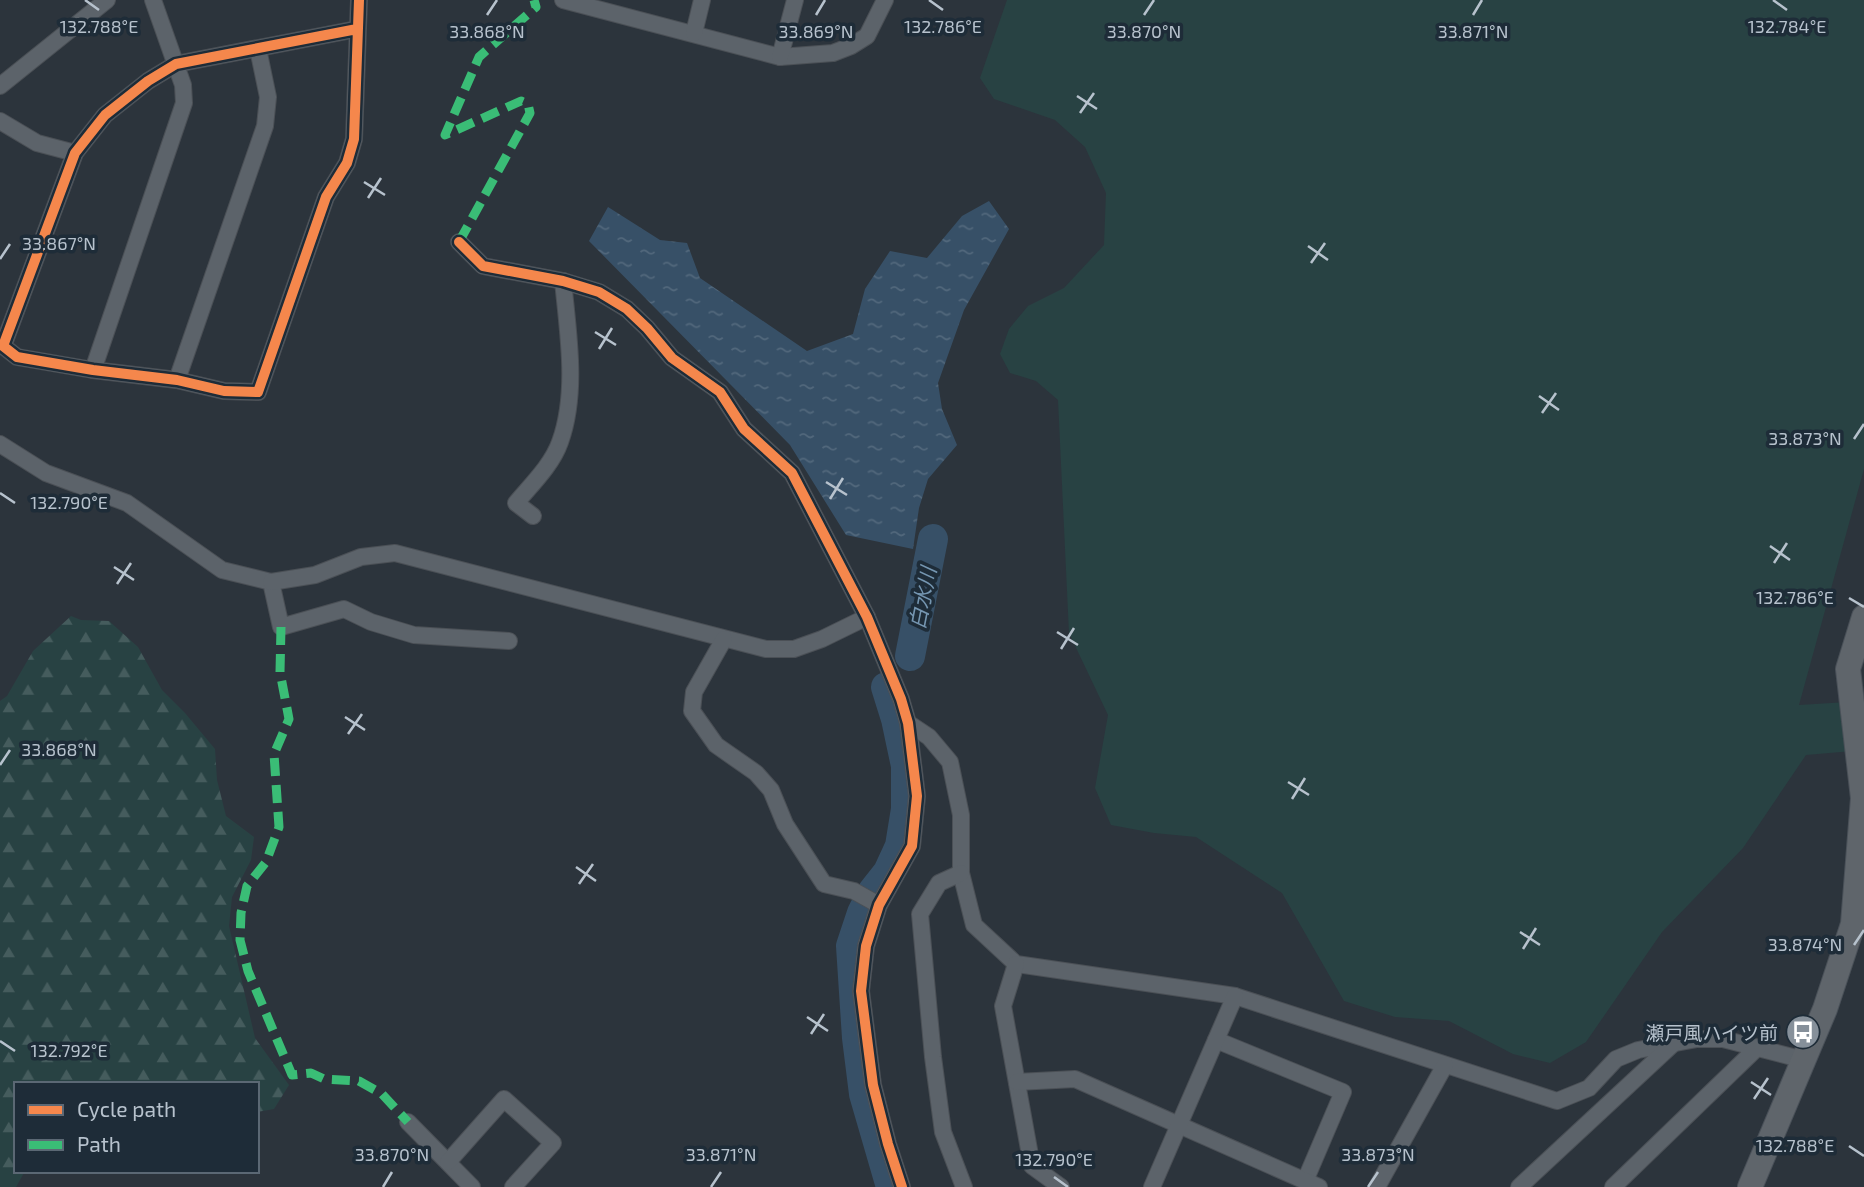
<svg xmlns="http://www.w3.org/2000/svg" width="1864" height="1187" viewBox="0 0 1864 1187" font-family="'Exo 2','Noto Sans JP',sans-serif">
  <defs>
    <pattern id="forest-firs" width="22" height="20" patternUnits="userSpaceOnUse" patternTransform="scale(1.75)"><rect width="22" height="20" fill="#284243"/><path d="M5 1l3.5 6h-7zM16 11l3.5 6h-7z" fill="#455c5d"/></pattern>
    <pattern id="water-ripples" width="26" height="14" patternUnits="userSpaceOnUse" patternTransform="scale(1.75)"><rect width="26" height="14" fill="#375067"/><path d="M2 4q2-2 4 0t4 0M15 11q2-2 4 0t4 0" fill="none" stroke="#52687c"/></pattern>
  </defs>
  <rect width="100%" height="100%" fill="#2c343c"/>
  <path fill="#284243" d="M 1007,0 L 1864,0 L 1864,469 L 1799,705 L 1864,701 L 1864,750 L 1806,755 L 1743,848 L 1662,932 L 1586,1042 L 1550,1063 L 1513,1054 L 1449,1021 L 1395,1017 L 1344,1001 L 1282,893 L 1196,837 L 1154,833 L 1111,825 L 1095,788 L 1108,715 L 1069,633 L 1058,400 L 1036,381 L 1010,373 L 1000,354 L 1009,329 L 1028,306 L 1064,288 L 1104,245 L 1106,193 L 1085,147 L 1055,120 L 994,99 L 980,78 Z"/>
  <path fill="url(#forest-firs)" d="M 71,616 L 81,620 L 109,621 L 138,647 L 162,690 L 185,713 L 215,749 L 217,780 L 226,816 L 254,837 L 251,860 L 232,897 L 229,926 L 255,1038 L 289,1085 L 274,1109 L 257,1112 L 257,1084 L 16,1084 L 16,1171 L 25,1171 L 16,1187 L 0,1187 L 0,701 L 7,696 L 33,651 Z"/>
  <path fill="url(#water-ripples)" d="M 989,201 L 1009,229 L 964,310 L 938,383 L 942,409 L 957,445 L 928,479 L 919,508 L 913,549 L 846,535 L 790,445 L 589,241 L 608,207 L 660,240 L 687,243 L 700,278 L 807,351 L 853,334 L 865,289 L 890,251 L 927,258 L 962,216 Z"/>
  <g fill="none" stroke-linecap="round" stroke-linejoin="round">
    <g stroke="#375067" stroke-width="30">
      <path d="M 910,656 L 933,539"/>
      <path d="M 886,687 L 896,719 L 906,766 L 906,809 L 900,846 L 888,872 L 873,891 L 862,913 L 851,946 L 857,1038 L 864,1094 L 891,1187"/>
    </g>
    <g stroke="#4b5056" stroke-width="18">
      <g id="minor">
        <path d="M 563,0 L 780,57 L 833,53 L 851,46 L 867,36 L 885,0"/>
        <path d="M 357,29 L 176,64 L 148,81 L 105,115 L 75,153 L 3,346 L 17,357 L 93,370 L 177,380 L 224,391 L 258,392 L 326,197 L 347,163 L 354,139 L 359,0"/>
        <path d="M 694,33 L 702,0"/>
        <path d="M 780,57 L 795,0"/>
        <path d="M 0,86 L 107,0"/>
        <path d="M 0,121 L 37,143 L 75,153"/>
        <path d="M 459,242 L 483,266 L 563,281 L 599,292 L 627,309 L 647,328 L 672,358 L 720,392 L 744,429 L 792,473 L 867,617 L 901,699 L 908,723 L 917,796 L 912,846 L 879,905 L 866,946 L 861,991 L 873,1085 L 888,1144 L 902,1187"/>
        <path d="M 93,370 L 184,103 L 183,85 L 153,0"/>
        <path d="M 177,380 L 265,126 L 268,97 L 258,49"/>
        <path d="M 0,444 L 46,473 L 127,503 L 222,570 L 271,582 L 281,627 L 344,609 L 371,622 L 414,635 L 509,641"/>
        <path d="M 533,516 L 516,503 C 531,485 552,465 560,442 C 578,392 568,333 563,281"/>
        <path d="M 271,582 L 315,575 L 361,557 L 395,553 L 766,649 L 794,649 L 822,639 L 867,617"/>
        <path d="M 724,639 L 694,692 L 692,711 L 716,745 L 756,773 L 771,790 L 785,824 L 824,884 L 854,891 L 879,905"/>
        <path d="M 908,723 L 929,737 L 950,762 L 961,815 L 961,873 L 974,925 L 1016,964 L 1235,996 L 1557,1101 L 1589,1088 L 1616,1059 L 1638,1050 L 1697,1039 L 1723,1039 L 1804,1060"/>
        <path d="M 961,873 L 939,883 L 920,914 L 933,1057 L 943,1132 L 964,1187"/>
        <path d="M 1016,964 L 1003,1006 L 1032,1166 L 1061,1187"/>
        <path d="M 1216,1040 L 1343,1092 L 1305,1181"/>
        <path d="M 1017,1082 L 1075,1079 L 1319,1187"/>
        <path d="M 408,1122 L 472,1187"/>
        <path d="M 448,1162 L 504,1099 L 553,1143 L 513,1187"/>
        <path d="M 1152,1187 L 1235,996"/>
        <path d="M 1377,1187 L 1445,1065"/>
        <path d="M 1519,1187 L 1673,1044"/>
        <path d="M 1613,1187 L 1758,1047"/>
      </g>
    </g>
    <g stroke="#4a5159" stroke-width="26">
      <path id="primary" d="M 1750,1187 L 1825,1009 L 1853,924 L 1863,798 L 1848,669 L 1864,617"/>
    </g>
    <use href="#minor" stroke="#5c636a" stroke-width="16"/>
    <use href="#primary" stroke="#5f656b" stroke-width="24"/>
    <g stroke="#3abd76" stroke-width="9" stroke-dasharray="18 9" stroke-linecap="butt">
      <path d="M 459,242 L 530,113 L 528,104 L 521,101 L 445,135 L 479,57 L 536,7 L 534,0"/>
      <path d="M 281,627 L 280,672 L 289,719 L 274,754 L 279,827 L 266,862 L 247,886 L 241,913 L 240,940 L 248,971 L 292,1075 L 311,1073 L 324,1079 L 359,1081 L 382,1094 L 408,1122"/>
    </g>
    <g stroke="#1e2c38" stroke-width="15">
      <g id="cycleway">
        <path d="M 357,29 L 176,64 L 148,81 L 105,115 L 75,153 L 3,346 L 17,357 L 93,370 L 177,380 L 224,391 L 258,392 L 326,197 L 347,163 L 354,139 L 359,0"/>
        <path d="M 459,242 L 483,266 L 563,281 L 599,292 L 627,309 L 647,328 L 672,358 L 720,392 L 744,429 L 792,473 L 867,617 L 901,699 L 908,723 L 917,796 L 912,846 L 879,905 L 866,946 L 861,991 L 873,1085 L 888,1144 L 902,1187"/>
      </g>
    </g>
    <use href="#cycleway" stroke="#f5874c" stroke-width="10"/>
  </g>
  <path fill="none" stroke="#b7c2cd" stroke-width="2.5" d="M 85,0 L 99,10M 929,0 L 943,10M 1773,0 L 1787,10M 487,15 L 497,0M 816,15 L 825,0M 1144,15 L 1154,0M 1473,15 L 1482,0M 1077,96 L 1097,109M 1080,113 L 1094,93M 364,182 L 385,195M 368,198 L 381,178M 1308,246 L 1328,260M 0,259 L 10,244M 1311,263 L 1325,243M 595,332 L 616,345M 599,349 L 612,328M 1539,396 L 1559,410M 1542,413 L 1556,393M 1854,439 L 1864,424M 826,482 L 847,495M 0,493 L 15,503M 830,499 L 843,478M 1770,546 L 1790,560M 1774,563 L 1787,543M 114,567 L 134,580M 117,584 L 131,563M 1849,598 L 1864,607M 1057,632 L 1078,645M 1061,649 L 1074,628M 345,717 L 365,730M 348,734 L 362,714M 0,765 L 10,750M 1288,782 L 1309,795M 1292,799 L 1305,778M 576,867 L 596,881M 579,884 L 593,864M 1520,932 L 1540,945M 1854,945 L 1864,930M 1523,949 L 1536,928M 807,1017 L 828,1031M 811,1034 L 824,1014M 0,1041 L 15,1051M 1751,1082 L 1771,1095M 1754,1099 L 1768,1078M 1849,1146 L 1864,1156M 1054,1177 L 1068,1187M 383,1187 L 392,1172M 711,1187 L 721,1172M 1368,1187 L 1378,1172"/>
  <defs>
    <g id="bus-disc" transform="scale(1.75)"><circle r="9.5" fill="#86909a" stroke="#1e2c38"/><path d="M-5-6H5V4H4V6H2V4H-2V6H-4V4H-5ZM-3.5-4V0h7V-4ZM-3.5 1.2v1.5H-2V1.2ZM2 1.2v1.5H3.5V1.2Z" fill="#fff"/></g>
  </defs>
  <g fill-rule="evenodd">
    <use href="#bus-disc" x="1803" y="1032"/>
  </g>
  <g text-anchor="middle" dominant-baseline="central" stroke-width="7" stroke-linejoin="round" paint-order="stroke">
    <g font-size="19" fill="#b7c2cd" stroke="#1e2c38" text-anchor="end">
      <text x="1778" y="1032">瀬戸風ハイツ前</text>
    </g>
    <g font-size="21" font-style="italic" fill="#7596b1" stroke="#1e2c38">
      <text transform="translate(922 598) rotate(-79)">白水川</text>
    </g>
  </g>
  <g font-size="18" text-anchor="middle" fill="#b7c2cd" stroke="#1e2c38" stroke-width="7" stroke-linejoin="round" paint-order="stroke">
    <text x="1787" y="33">132.784°E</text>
    <text x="99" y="33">132.788°E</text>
    <text x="943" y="33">132.786°E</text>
    <text x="487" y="38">33.868°N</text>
    <text x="816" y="38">33.869°N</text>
    <text x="1144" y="38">33.870°N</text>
    <text x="1473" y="38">33.871°N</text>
    <text x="59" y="250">33.867°N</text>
    <text x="1805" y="445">33.873°N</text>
    <text x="69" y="509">132.790°E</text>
    <text x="1795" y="604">132.786°E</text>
    <text x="59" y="756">33.868°N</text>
    <text x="1805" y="951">33.874°N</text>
    <text x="69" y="1057">132.792°E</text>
    <text x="1795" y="1152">132.788°E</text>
    <text x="392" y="1161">33.870°N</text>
    <text x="721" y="1161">33.871°N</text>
    <text x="1378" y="1161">33.873°N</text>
    <text x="1054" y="1166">132.790°E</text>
  </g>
  <rect x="14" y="1082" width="245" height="91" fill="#1e2c38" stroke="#5b6874" stroke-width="2"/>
  <rect x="28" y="1105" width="35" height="10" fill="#f5874c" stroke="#5b6874" stroke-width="2"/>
  <text x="77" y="1117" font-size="21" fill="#b7c2cd">Cycle path</text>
  <rect x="28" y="1140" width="35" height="10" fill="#3abd76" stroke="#5b6874" stroke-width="2"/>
  <text x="77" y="1152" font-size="21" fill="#b7c2cd">Path</text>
</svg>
